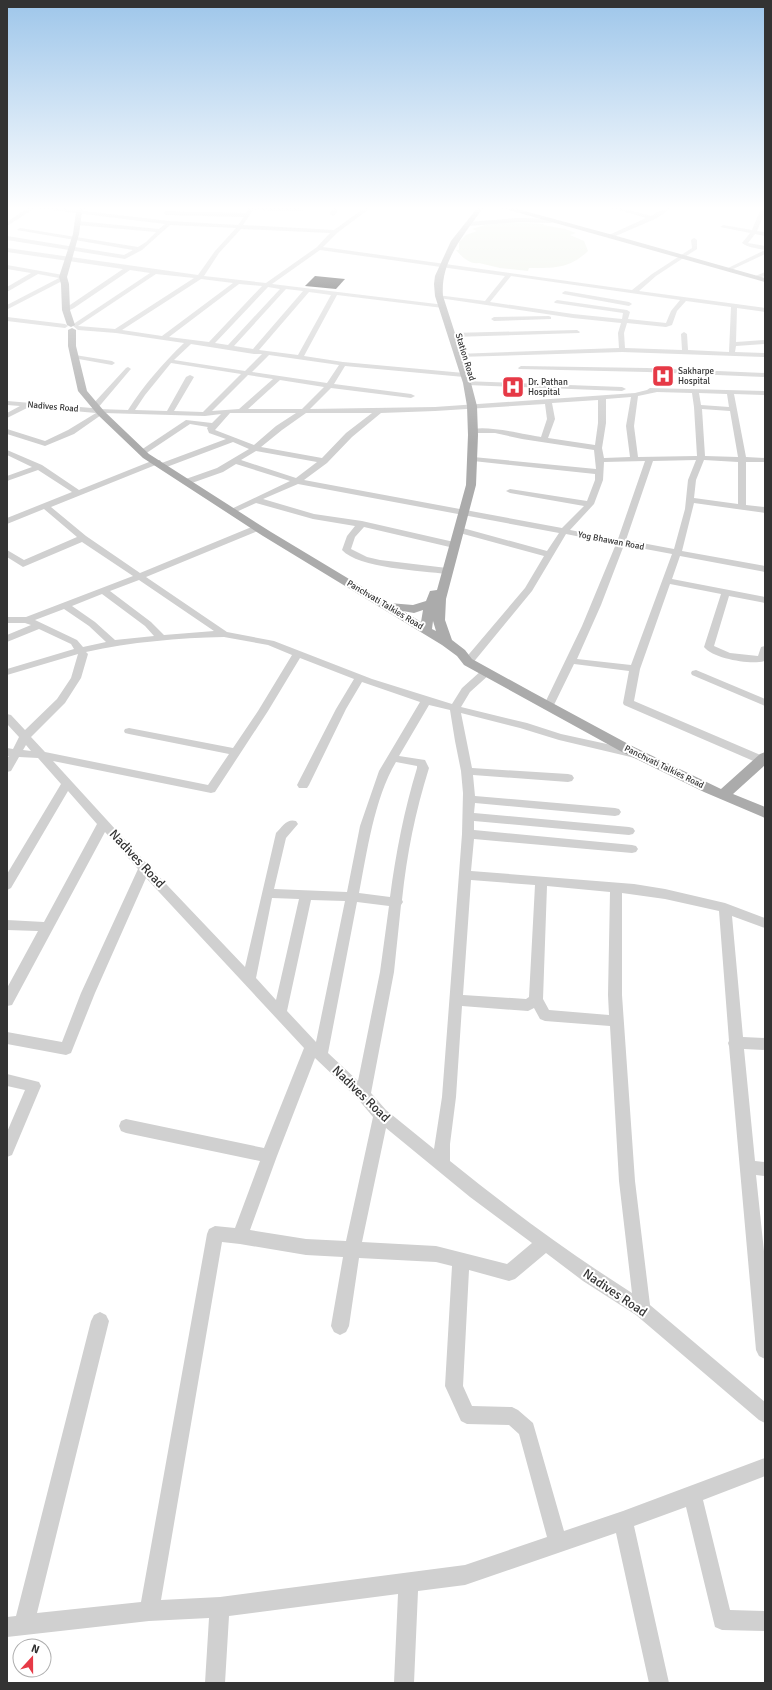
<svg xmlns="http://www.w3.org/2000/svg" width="772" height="1690" viewBox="0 0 772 1690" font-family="Signika,sans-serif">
  <rect width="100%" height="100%" fill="#fff"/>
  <path fill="#e6ecdf" d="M 510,222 L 544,224 L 543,225 L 565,229 L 576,233 L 570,235 L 584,241 L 588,251 C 569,269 554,268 529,268 L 528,271 L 500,268 L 479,263 C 470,265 461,256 456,250 L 459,250 L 459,242 L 466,235 L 477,231 L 472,229 L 485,225 Z"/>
  <path fill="#1a1a1a" d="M 315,276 L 345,279 L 336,289 L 305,286 Z"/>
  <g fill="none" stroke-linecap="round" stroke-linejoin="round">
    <g fill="#d0d0d0" fill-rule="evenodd">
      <path d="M 27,206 L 43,206 L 169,221 L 238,225 L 244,217 L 166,215 L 163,213 L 166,211 L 246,213 L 250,206 L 300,208 L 303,210 L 302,211 L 253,210 L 243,225 L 334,230 L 367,206 L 373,206 L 337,233 L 323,247 L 632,290 L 652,274 L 692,248 L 691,240 L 694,238 L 697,240 L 697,249 L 656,276 L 639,291 L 765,308 L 765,312 L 737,308 L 736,342 L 765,340 L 765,344 L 736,346 L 735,352 L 765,353 L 765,357 L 622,352 L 458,357 L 456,356 L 456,354 L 619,348 L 618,333 L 621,323 L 573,318 L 439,298 L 436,296 L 437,295 L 485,301 L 505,276 L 320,250 L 272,284 L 445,305 L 446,306 L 443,308 L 337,295 L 304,356 L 343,362 L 464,373 L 468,375 L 464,377 L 345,366 L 334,384 L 411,394 L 415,396 L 411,398 L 331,388 L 310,409 L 435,407 L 635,393 L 647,390 L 650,388 L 765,391 L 765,395 L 734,394 L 746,457 L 765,458 L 765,462 L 746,462 L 746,505 L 765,507 L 765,513 L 694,503 L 682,551 L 765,566 L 765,572 L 680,556 L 672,579 L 765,597 L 765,603 L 729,596 L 714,646 L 730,653 L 758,656 L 761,647 L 765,646 L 765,661 C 751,665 714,659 704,647 L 721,594 L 670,584 L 640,669 L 634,701 L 765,757 L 765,763 L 758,763 L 624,705 L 623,703 L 629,671 L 574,664 L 552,709 L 544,709 L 543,707 L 582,626 L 616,544 L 566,534 L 532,591 L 472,664 L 464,664 L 463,662 L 464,660 L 525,588 L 544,556 L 456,532 L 455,530 L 459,527 L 547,551 L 559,533 L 298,484 L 263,499 L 314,514 L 362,521 L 454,542 L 458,545 L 454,548 L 364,527 L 355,537 L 351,549 L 367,557 L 380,560 L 447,568 L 452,571 L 447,574 C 422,571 358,568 342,550 L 347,536 L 355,526 L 313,519 L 256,503 L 234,513 L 228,513 L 227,511 L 290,481 L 236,464 L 223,472 L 189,484 L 183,484 L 183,480 L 217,468 L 249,449 L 233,442 L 164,468 L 158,468 L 158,464 L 51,507 L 86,536 L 140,573 L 254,526 L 260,526 L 261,528 L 260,530 L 146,577 L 227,632 L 274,641 L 372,679 L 452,704 L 462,688 L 482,670 L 490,670 L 491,672 L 490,674 L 470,692 L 461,707 L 527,723 L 561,734 L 639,751 L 641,754 L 639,757 L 635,758 L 559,740 L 520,728 L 461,713 L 472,768 L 568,774 L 572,775 L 574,778 L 572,781 L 568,782 L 473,775 L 475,796 L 615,808 L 619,809 L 621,812 L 619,815 L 615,816 L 475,803 L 474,813 L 629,827 L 633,828 L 635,831 L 633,834 L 629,835 L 474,821 L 474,830 L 632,845 L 636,846 L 638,849 L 636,852 L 632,853 L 474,839 L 471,871 L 634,884 L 665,889 L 725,903 L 765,918 L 765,928 L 732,916 L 743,1037 L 765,1038 L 765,1050 L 744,1049 L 755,1161 L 765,1162 L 765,1176 L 756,1175 L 765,1261 L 765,1359 L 759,1356 L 756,1350 L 729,1046 L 728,1043 L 729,1041 L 719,911 L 665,899 L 622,893 L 622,995 L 635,1181 L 650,1305 L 765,1402 L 765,1423 L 759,1420 L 636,1315 L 583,1281 L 546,1253 L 515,1279 L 509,1281 L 469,1270 L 463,1386 L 472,1406 L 512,1407 L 518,1410 L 533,1423 L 564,1531 L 623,1511 L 765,1458 L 765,1476 L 703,1500 L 730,1610 L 765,1611 L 765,1631 L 722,1630 L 715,1627 L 686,1507 L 634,1526 L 669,1683 L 649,1683 L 616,1533 L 465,1585 L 418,1591 L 414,1683 L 394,1683 L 398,1594 L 229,1616 L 225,1683 L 205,1683 L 209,1618 L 149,1621 L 7,1637 L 7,1617 L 16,1616 L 91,1321 L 94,1315 L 100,1312 L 106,1315 L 109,1321 L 37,1613 L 141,1602 L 207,1234 L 209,1229 L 215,1226 L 235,1228 L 260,1161 L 126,1133 L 121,1131 L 119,1126 L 121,1121 L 126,1119 L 264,1148 L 304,1048 L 146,878 L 95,993 L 71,1053 L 66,1055 L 7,1044 L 7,1032 L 62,1042 L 81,993 L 138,869 L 105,832 L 12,1005 L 7,1006 L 7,988 L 38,931 L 7,930 L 7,920 L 44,922 L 97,824 L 68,791 L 11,888 L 7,890 L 7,874 L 61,784 L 38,758 L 19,757 L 11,771 L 7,772 L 7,758 L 9,756 L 7,756 L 7,748 L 13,749 L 19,737 L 7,724 L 7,714 L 11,715 L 25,730 L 57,699 L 71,678 L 78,654 L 7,675 L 7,669 L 74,649 L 71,644 L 39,629 L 7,642 L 7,635 L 31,625 L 25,623 L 7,623 L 7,617 L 26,617 L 133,576 L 82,542 L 23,567 L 7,557 L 7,550 L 24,560 L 77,537 L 44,509 L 7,524 L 7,518 L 72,492 L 38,470 L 7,481 L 7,476 L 32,467 L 7,455 L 7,450 L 42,465 L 79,490 L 154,460 L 160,460 L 161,462 L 159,464 L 226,439 L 209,433 L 207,428 L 208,427 L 190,424 L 145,454 L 139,454 L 138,452 L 186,420 L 212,423 L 221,414 L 205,416 L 104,413 L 74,434 L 45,446 L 7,434 L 7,429 L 45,441 L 68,430 L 96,413 L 29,407 L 7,418 L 7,413 L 20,406 L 7,405 L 7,401 L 92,408 L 92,405 L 126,368 L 128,367 L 131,369 L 130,370 L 97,409 L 128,410 C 144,385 163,363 184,343 L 116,333 L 78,330 L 72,325 L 150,273 L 130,270 L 74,308 L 68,311 L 64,311 L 64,309 L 123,269 L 7,252 L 7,248 L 198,275 L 215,251 L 236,228 L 170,225 L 142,250 L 125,259 L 7,240 L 7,236 L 124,255 L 133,250 L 17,230 L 20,228 L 138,247 L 146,242 L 156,232 L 77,225 L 74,223 L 77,221 L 159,229 L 165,224 L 35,208 L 7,226 L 7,222 L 29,207 ZM 241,229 L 330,233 L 317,247 L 266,283 L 204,276 L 219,253 ZM 156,274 L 194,278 L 115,329 L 78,326 ZM 511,276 L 680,300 L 671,311 L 666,323 L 628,319 L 630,312 L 627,310 L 557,300 L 554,302 L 555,303 L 623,313 L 622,319 L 573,314 L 490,302 ZM 201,279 L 233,283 L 162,336 L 122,330 ZM 239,284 L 262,286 L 209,342 L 169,337 ZM 268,287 L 280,289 L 228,345 L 215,343 ZM 286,289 L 303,291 L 253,349 L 234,346 ZM 309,292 L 331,295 L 298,355 L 259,350 ZM 686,301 L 731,307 L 729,352 L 688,350 L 687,334 L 684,332 L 681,334 L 682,350 L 625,348 L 624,333 L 627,323 L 666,327 L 672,325 L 677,311 ZM 191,344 L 254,354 L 262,354 L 245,371 L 174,360 ZM 269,355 L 339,365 L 327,383 L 252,372 ZM 171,363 L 241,374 L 203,412 L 174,411 L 194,377 L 190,375 L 186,377 L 167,411 L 135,410 L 145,395 ZM 248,375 L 273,379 L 239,409 L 212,411 ZM 280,380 L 324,387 L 302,409 L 248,409 ZM 657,392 L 692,393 L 694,407 L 697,456 L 638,457 L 634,426 L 638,396 ZM 699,393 L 727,394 L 729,407 L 701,405 ZM 631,397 L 626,426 L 630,457 L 604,458 L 602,448 L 606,423 L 606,399 ZM 598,400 L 598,423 L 595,445 L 548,438 L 555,419 L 552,403 ZM 545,404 L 547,419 L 541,437 C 527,435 479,423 469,431 L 473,433 L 495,433 L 522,439 L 594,450 L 596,469 L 473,457 L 469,459 L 473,461 L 595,474 L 595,480 L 587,501 L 510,489 L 506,491 L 510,493 L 584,506 L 562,528 L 304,480 L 327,463 L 352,437 L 381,413 L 435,411 ZM 702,409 L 730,411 L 738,457 L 705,456 ZM 230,413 L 296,413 L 276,426 L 254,445 L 215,430 ZM 306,413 L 372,413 L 346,433 L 322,458 L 261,447 L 282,430 ZM 256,451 L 317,462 L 296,478 L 241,460 ZM 696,460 L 688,480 L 685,509 L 674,549 L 626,540 L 653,461 ZM 704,460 L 738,462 L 738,504 L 694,498 L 696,480 ZM 645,461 L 618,539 L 570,530 L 594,504 L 603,480 L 604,462 ZM 624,545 L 672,554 L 631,665 L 577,659 L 601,605 ZM 139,580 L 214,631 L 164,635 L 151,622 L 110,591 ZM 102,594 L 145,626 L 154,636 L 115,640 L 95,622 L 72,606 ZM 64,609 L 89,626 L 106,642 L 83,647 L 77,640 L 35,620 ZM 224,637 L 268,645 L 292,655 L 258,711 L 233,748 L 129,728 L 125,729 L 124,731 L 125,733 L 129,734 L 229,754 L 208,785 L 45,752 L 31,737 L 65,703 L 81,678 L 88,654 L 86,652 C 131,642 178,638 224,637 ZM 300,658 L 354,679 L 336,709 L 297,785 L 299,788 L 307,788 L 309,785 L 346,709 L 362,682 L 420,702 L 379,771 L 360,826 L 347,892 L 274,889 L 286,838 L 298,824 L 296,821 C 287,818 282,827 276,833 L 245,967 L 148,865 L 53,761 L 211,793 L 215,792 L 268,711 ZM 429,705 L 450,710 L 455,741 L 461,771 L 463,793 L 462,834 L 442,1097 L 434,1149 L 386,1110 L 371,1093 L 394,972 L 401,905 L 403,902 L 402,900 C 407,853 415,813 429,768 L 425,760 L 399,756 ZM 26,745 L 31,751 L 23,750 ZM 396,762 L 417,766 L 417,768 C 404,811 396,852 390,897 L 359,893 C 367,852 374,799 396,762 ZM 471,880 L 535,885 L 529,997 L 526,999 L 463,995 ZM 547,886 L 610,892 L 608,995 L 609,1015 L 549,1010 L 543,999 ZM 272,898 L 299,899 L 276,1000 L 256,978 ZM 311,900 L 345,901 L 316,1042 L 287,1011 ZM 357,902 L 389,906 L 380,972 L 358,1081 L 328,1053 ZM 462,1006 L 528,1011 L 534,1008 L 540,1019 L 545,1021 L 610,1026 L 619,1181 L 632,1293 C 569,1253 508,1208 450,1161 L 450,1144 L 456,1097 ZM 315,1058 L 358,1099 L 373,1117 L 346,1241 L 306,1239 L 250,1230 L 277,1156 ZM 386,1128 L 470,1197 L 532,1243 L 507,1264 L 436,1246 L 362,1242 ZM 222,1242 L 240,1244 L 306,1255 L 343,1257 L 331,1326 L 334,1332 L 340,1335 L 346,1332 L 349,1326 L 359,1258 L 436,1262 L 452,1266 L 445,1386 L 461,1421 L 467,1424 L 509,1425 L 519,1434 L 547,1537 L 465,1565 L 220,1597 L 161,1600 Z"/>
      <path d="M 333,206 L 339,206 L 336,214 L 333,216 L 330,214 Z"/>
      <path d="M 605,206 L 614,206 L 651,216 L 669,206 L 675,206 L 655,219 L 611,238 L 608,236 L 609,235 L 646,218 Z"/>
      <path d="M 762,206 L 765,206 L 765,212 L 757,231 L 765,232 L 765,236 L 755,234 L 748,243 L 765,246 L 765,250 C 757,248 748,248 742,243 L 750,233 L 720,227 L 723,225 L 752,230 Z"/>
      <path d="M 518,218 L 551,219 L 554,221 L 551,223 L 518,222 L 468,226 L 465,224 L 468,222 Z"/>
      <path d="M 765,250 L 765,254 L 731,270 L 726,269 Z"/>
      <path d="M 7,265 L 63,275 L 65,276 L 66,279 L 8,309 L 7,305 L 59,278 L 38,274 L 7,292 L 7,287 L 31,273 L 7,269 Z"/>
      <path d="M 765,272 L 765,276 L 756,279 L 753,277 Z"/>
      <path d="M 565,291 L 629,302 L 632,304 L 629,306 L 563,294 L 562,293 Z"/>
      <path d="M 549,316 L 551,317 L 551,319 L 494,321 L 491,319 L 494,317 Z"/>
      <path d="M 7,317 L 65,324 L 68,326 L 65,328 L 7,321 Z"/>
      <path d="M 577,330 L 580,332 L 579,333 L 452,337 L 449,335 L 452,333 Z"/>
      <path d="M 75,355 L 112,361 L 115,363 L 112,365 L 73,358 L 73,356 Z"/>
      <path d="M 521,366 L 647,368 L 765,373 L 765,377 L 647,372 L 519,369 L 518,368 Z"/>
      <path d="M 464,381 L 622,387 L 626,389 L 622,391 L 467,385 L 464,385 Z"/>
      <path d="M 696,670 L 765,699 L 765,706 L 692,675 L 691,673 L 692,671 Z"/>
      <path d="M 7,1074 L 39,1082 L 41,1086 L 12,1155 L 7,1157 L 7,1132 L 25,1090 L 7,1086 Z"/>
    </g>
    <g fill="#ababab" fill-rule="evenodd">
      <path d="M 80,206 L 87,206 L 82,212 L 79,234 L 67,277 L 69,284 L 70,310 L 75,325 L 71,327 L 67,325 L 62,310 L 61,284 L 59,277 L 73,234 L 76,212 Z"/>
      <path d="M 481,206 L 483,208 C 464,235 440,261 443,296 L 471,383 L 477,406 L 478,435 L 476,485 L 446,599 L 445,620 L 452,640 L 465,650 L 472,659 L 532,692 L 632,746 L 721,789 L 760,754 L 765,752 L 765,765 L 733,794 L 765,807 L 765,818 L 704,792 L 622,752 L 464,665 L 457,656 L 442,645 L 263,536 L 143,458 L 98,415 L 78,391 L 68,346 L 68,330 L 72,328 L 76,330 L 76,346 L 87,391 L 104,411 L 149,454 L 271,532 L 389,603 L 413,605 L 426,601 L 430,591 L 437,590 L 466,485 L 468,435 L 467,406 L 463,383 L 435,296 L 434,284 L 435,276 L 451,241 L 478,207 ZM 423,610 L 421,622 L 403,611 L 414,613 ZM 433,621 L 436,631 L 432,629 Z"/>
      <path d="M 495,206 L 506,206 L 613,235 L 765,278 L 765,282 Z"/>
    </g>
  </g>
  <linearGradient id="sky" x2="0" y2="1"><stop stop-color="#9ec6ea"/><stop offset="0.47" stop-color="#fff"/><stop offset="1" stop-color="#fff" stop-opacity="0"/></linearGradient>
  <rect width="772" height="443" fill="url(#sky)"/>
  <defs>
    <g id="hospital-square" transform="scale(1.15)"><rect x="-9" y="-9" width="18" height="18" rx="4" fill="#e63946" stroke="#fff"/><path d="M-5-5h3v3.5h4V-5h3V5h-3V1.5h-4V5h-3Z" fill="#fff"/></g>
  </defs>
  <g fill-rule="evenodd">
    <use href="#hospital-square" x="663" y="376"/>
    <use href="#hospital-square" x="513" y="387"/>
  </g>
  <g text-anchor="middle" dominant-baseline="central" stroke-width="4" stroke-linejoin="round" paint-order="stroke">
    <g font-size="9" fill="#333" stroke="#fff">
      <text transform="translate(465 357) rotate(73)">Station Road</text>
      <text transform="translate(53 407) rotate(5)">Nadives Road</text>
      <text transform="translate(611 541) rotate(11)">Yog Bhawan Road</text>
      <text transform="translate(385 605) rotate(31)">Panchvati Talkies Road</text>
      <text transform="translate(664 767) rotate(26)">Panchvati Talkies Road</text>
    </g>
    <g font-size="9" fill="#333" stroke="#fff" text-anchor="start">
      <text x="678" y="371">Sakharpe<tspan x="678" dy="10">Hospital</tspan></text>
      <text x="528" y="382">Dr. Pathan<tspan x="528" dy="10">Hospital</tspan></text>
    </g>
    <g font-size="13" fill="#333" stroke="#fff">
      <text transform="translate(137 859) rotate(47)">Nadives Road</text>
      <text transform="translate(361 1094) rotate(44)">Nadives Road</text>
      <text transform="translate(615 1293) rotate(34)">Nadives Road</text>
    </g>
  </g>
  <rect width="772" height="1690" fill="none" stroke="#333333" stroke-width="16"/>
  <g transform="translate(32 1658) rotate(21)"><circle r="19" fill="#ffffff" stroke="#adadad"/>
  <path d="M0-3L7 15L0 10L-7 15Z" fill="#e63946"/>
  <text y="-6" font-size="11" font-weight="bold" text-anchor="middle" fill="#333333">N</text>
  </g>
</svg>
